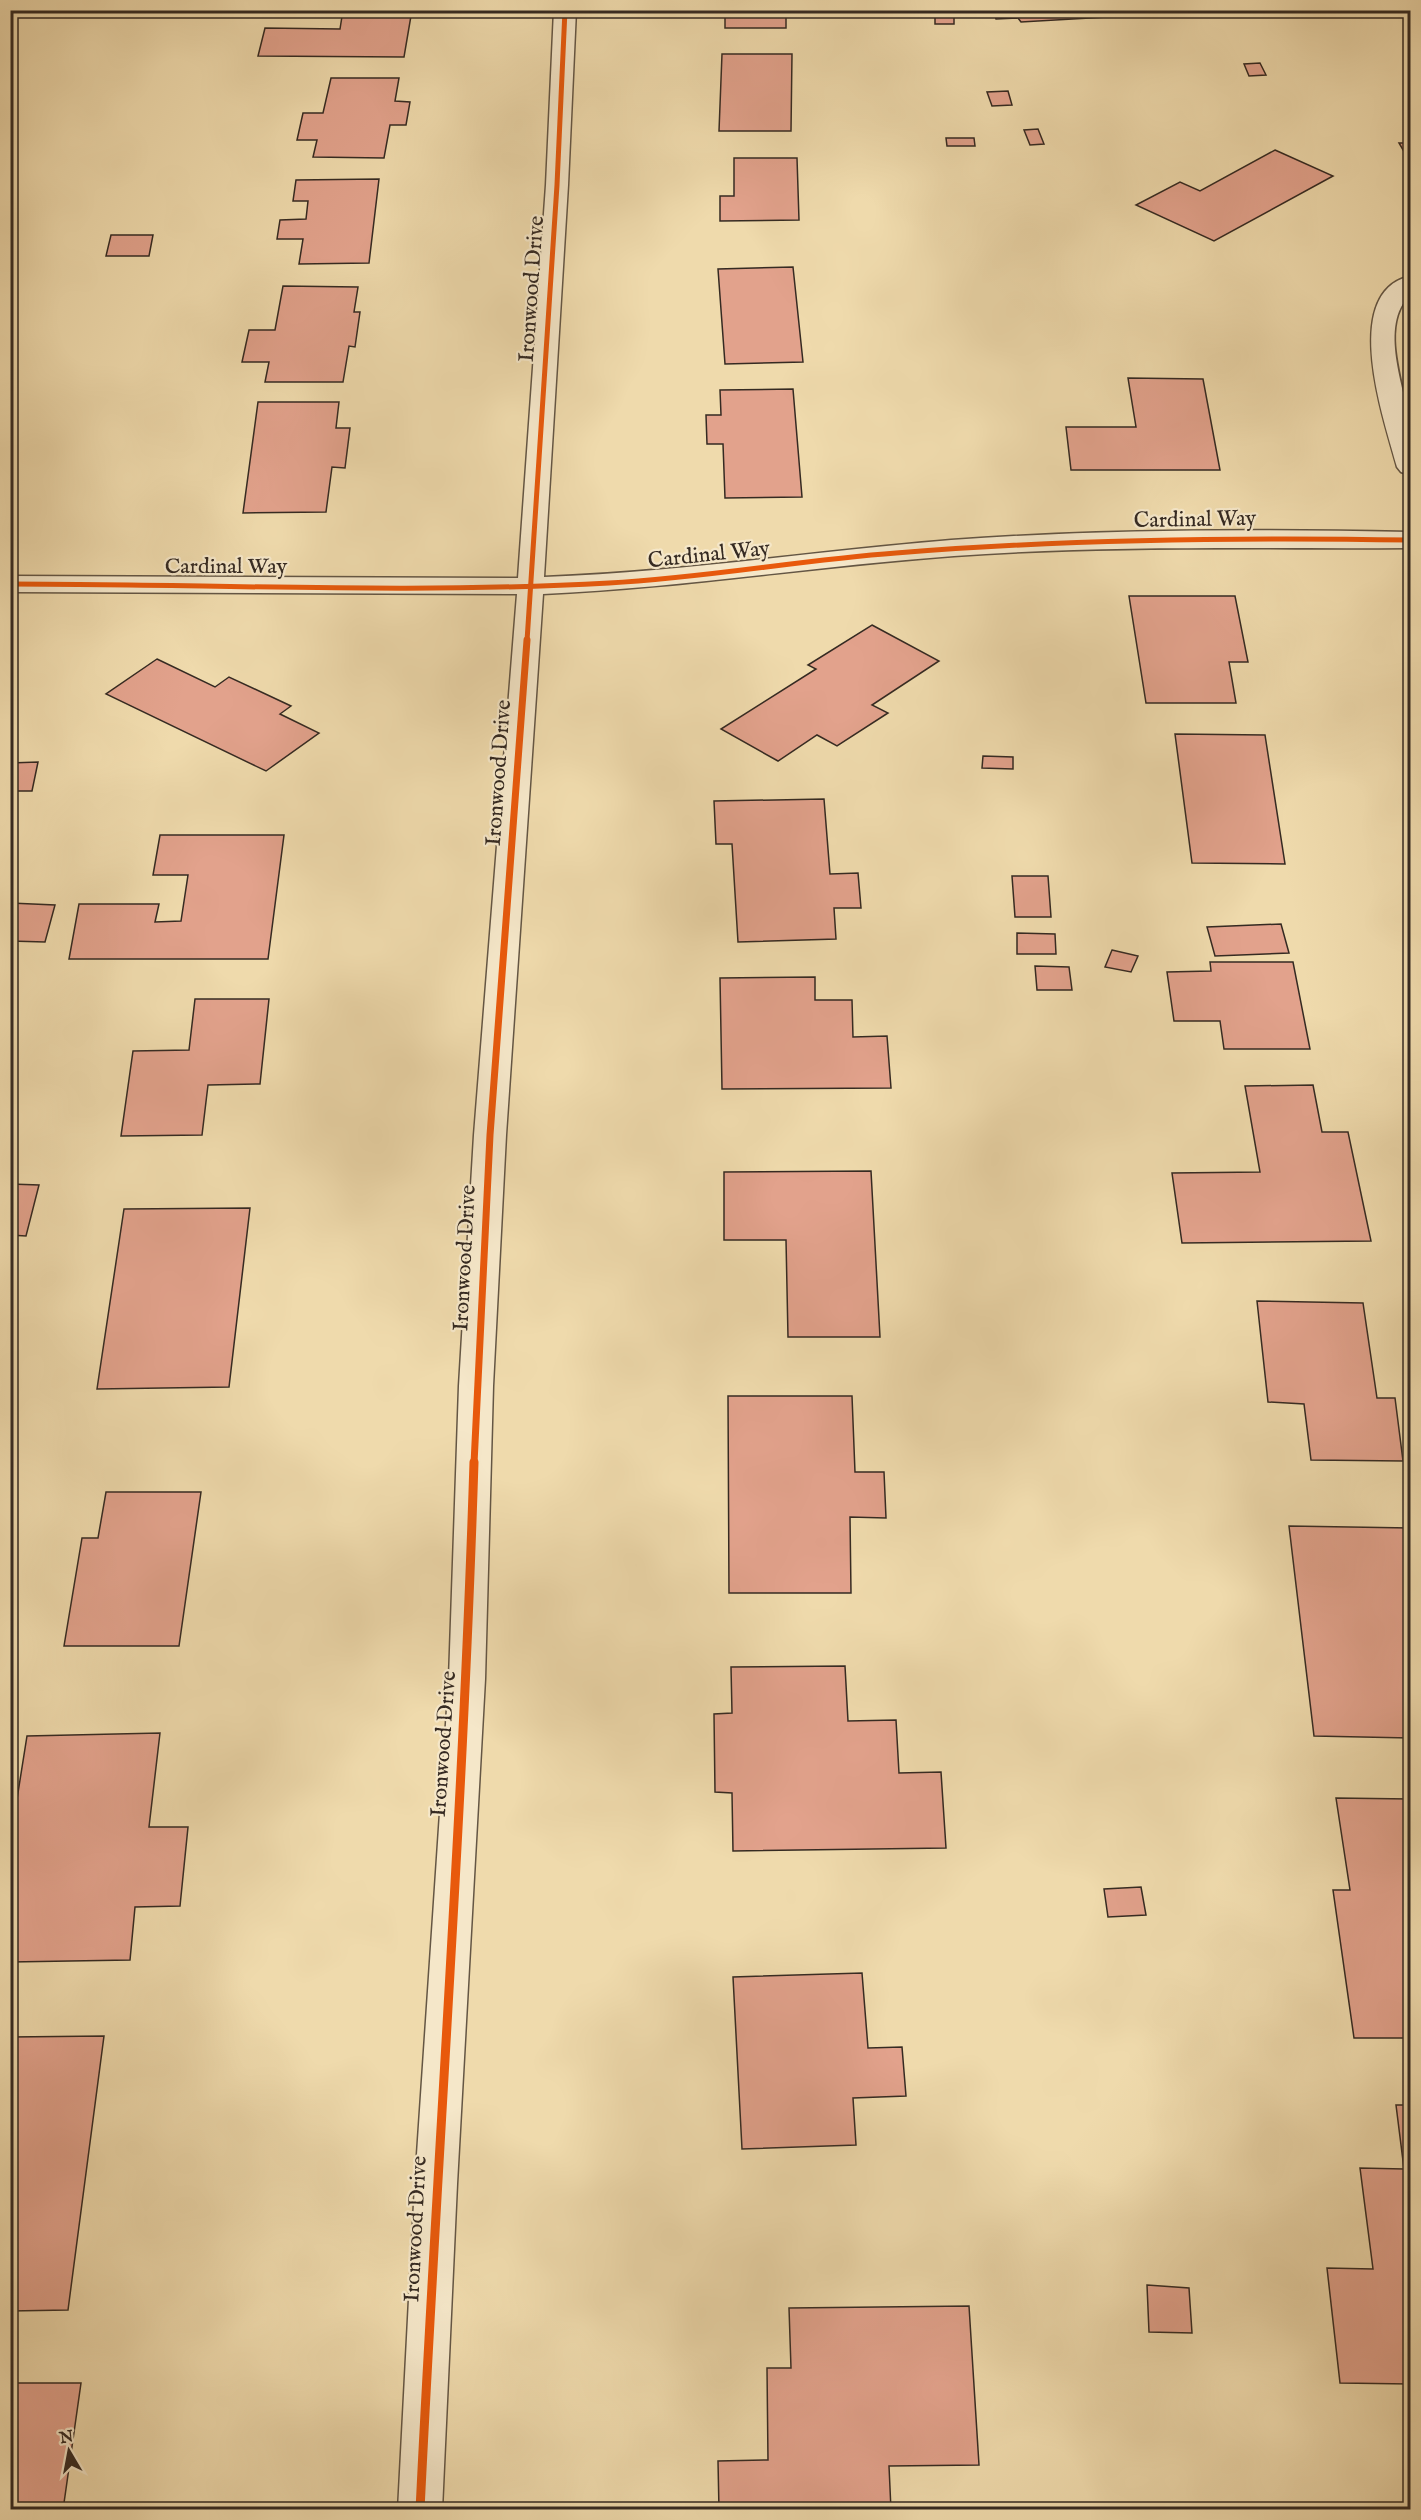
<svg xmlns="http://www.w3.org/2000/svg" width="1421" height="2520" viewBox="0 0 1421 2520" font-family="'IM FELL English',serif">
  <rect width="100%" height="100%" fill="#efdaac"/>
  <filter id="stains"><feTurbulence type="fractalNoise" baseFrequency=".00333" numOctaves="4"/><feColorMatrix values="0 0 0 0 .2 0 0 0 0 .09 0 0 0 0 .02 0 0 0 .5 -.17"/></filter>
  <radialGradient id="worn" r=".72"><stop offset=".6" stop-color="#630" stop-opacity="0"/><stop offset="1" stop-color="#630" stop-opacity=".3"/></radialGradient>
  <g fill="#e2a28c" stroke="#352a22" stroke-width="1.5">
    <path d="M 343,10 L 412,10 L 404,57 L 258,56 L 265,28 L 340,29 Z"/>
    <rect x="725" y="10" width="61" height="18"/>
    <rect x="935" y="10" width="19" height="14"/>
    <path d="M 993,10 L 1139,10 L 1141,15 L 1021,22 L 1018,18 L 996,19 Z"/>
    <path d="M 722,54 L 792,54 L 791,131 L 719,131 Z"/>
    <path d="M 1260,63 L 1266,75 L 1249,76 L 1244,64 Z"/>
    <path d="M 331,78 L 399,78 L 395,101 L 410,102 L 406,125 L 390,125 L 384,158 L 313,157 L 317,140 L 297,140 L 303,113 L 323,113 Z"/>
    <path d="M 1008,91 L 1012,105 L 992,106 L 987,92 Z"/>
    <path d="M 1038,129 L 1044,144 L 1030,145 L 1024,130 Z"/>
    <path d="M 946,138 L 974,138 L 975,146 L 947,146 Z"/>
    <path d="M 1399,143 L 1410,143 L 1410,162 Z"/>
    <path d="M 1275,150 L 1333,176 L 1214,241 L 1136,205 L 1180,182 L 1200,191 Z"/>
    <path d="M 734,158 L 797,158 L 799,220 L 720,221 L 720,196 L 734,196 Z"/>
    <path d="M 379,179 L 369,263 L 299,264 L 303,239 L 277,239 L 280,220 L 306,219 L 308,201 L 293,201 L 296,180 Z"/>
    <path d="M 111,235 L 153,235 L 149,256 L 106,256 Z"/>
    <path d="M 793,267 L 803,362 L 725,364 L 718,269 Z"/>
    <path d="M 283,286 L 358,287 L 354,312 L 360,312 L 355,347 L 349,346 L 343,382 L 265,382 L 269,362 L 242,362 L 249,330 L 275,330 Z"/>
    <path d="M 1128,378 L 1203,379 L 1220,470 L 1071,470 L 1066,427 L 1136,427 Z"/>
    <path d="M 793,389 L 802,497 L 725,498 L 723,444 L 707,444 L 706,415 L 721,415 L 720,390 Z"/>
    <path d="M 258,402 L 339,402 L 336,428 L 350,428 L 345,468 L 332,467 L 326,512 L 243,513 Z"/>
    <path d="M 1129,596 L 1235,596 L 1248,662 L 1229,662 L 1236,703 L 1146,703 Z"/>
    <path d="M 872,625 L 939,661 L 872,705 L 888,713 L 837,746 L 817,735 L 778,761 L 721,729 L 816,669 L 808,665 Z"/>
    <path d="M 157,659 L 215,687 L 229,677 L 291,706 L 280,714 L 319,733 L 266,771 L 106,694 Z"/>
    <path d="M 1175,734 L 1265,735 L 1285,864 L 1192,863 Z"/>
    <path d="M 983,756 L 1013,757 L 1013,769 L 982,768 Z"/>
    <path d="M 38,762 L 32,791 L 10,791 L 10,763 Z"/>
    <path d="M 824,799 L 830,874 L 858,873 L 861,908 L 834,908 L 836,939 L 738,942 L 732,844 L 716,844 L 714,801 Z"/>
    <path d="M 160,835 L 284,835 L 268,959 L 69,959 L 79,904 L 159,904 L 155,922 L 181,921 L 188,875 L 153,875 Z"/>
    <path d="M 1012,876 L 1048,876 L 1051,917 L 1015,917 Z"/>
    <path d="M 10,903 L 55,905 L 45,942 L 10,941 Z"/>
    <path d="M 1281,924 L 1289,953 L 1215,956 L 1207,927 Z"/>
    <path d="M 1017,933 L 1055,934 L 1056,954 L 1017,954 Z"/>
    <path d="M 1112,950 L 1138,956 L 1131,972 L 1105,967 Z"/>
    <path d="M 1210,962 L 1293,962 L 1310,1049 L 1224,1049 L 1220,1021 L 1174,1021 L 1167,972 L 1211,971 Z"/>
    <path d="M 1035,966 L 1069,967 L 1072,990 L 1037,990 Z"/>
    <path d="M 815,977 L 815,1000 L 852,1000 L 853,1037 L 887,1036 L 891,1088 L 722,1089 L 720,978 Z"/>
    <path d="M 195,999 L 269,999 L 260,1084 L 208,1085 L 202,1135 L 121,1136 L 133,1051 L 189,1050 Z"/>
    <path d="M 1313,1085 L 1322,1132 L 1348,1132 L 1371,1241 L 1182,1243 L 1172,1173 L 1260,1172 L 1245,1086 Z"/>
    <path d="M 871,1171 L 880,1337 L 788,1337 L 786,1240 L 724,1240 L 724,1172 Z"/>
    <path d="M 10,1184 L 39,1185 L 26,1236 L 10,1235 Z"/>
    <path d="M 250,1208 L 229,1387 L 97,1389 L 124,1209 Z"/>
    <path d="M 1257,1301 L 1363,1303 L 1377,1398 L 1395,1398 L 1403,1461 L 1311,1460 L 1304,1404 L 1268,1402 Z"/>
    <path d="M 728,1396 L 852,1396 L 855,1472 L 884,1472 L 886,1518 L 850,1517 L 851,1593 L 729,1593 Z"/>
    <path d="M 106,1492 L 201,1492 L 179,1646 L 64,1646 L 82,1538 L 98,1538 Z"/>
    <path d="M 1289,1526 L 1410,1528 L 1410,1738 L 1314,1736 Z"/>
    <path d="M 845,1666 L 848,1721 L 896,1720 L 899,1773 L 941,1772 L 946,1848 L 733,1851 L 732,1793 L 715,1792 L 714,1714 L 732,1713 L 731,1667 Z"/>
    <path d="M 160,1733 L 149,1827 L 188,1827 L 180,1906 L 135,1907 L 130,1960 L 10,1962 L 10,1843 L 27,1736 Z"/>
    <path d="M 1336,1798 L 1410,1799 L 1410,2038 L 1354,2038 L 1333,1890 L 1350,1890 Z"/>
    <path d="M 1141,1887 L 1146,1915 L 1108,1917 L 1104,1889 Z"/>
    <path d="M 862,1973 L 868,2048 L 902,2047 L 906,2096 L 853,2098 L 856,2145 L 742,2149 L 733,1977 Z"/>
    <path d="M 104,2036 L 68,2310 L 10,2311 L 10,2037 Z"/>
    <path d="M 1396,2105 L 1410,2105 L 1410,2384 L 1340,2383 L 1327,2268 L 1373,2269 L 1360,2168 L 1404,2169 Z"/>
    <path d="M 1147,2285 L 1189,2288 L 1192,2333 L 1149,2332 Z"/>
    <path d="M 969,2306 L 979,2465 L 889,2466 L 891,2510 L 719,2510 L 718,2461 L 768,2460 L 767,2368 L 791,2368 L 789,2308 Z"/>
    <path d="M 10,2383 L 81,2383 L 63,2510 L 10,2510 Z"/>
  </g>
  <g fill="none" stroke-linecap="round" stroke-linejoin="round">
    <g stroke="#645644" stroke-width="3">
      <g id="minor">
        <path d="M 554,10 L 576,10 L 568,185 L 544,577 C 681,572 815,551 951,540 C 1104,529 1257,529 1410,532 L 1410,548 C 1258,549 1106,545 954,556 C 816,566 681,588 543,594 L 506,1135 L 493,1386 L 485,1679 L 457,2184 L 442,2510 L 398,2510 L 415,2184 L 449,1679 L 459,1386 L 474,1135 L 517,594 L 10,592 L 10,576 L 518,578 L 546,185 Z"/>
        <path d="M 1410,276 L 1410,295 C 1378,326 1405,388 1410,424 C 1413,439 1412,460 1410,475 L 1401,472 L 1397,467 C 1385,422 1339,293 1410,276 Z"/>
      </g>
    </g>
    <use href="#minor" fill="#f5e7c9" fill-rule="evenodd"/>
    <g stroke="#f5e7c9" stroke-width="8">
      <g id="cycleway-far2">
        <path d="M 10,584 C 209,584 410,594 609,583 C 705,578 800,560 896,553 C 1067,539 1238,537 1410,540"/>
        <path d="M 527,641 L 557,185 L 565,10"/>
      </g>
    </g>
    <g stroke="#f5e7c9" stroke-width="10">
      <path id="cycleway-far1" d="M 474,1464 L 490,1135 L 527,640"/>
    </g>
    <g stroke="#f5e7c9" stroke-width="13">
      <path id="cycleway" d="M 420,2510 C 437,2161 463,1812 474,1462"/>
    </g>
    <use href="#cycleway-far2" stroke="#e8590c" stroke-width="5"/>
    <use href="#cycleway-far1" stroke="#e8590c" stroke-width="7"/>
    <use href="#cycleway" stroke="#e8590c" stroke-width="9"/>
  </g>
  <g text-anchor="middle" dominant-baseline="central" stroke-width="4.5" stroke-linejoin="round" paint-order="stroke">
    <g font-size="22" fill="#352a22" stroke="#f5e7c9">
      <text transform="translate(532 289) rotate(-86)">Ironwood Drive</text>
      <text transform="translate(1195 520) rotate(-1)">Cardinal Way</text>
      <text transform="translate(709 555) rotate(-6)">Cardinal Way</text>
      <text x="226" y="567">Cardinal Way</text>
      <text transform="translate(499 773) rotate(-86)">Ironwood Drive</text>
      <text transform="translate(465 1258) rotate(-87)">Ironwood Drive</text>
      <text transform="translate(444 1744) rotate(-86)">Ironwood Drive</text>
      <text transform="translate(416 2229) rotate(-87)">Ironwood Drive</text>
    </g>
  </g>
  <rect width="1421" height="2520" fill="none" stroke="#efdaac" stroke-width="36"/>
  <rect x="12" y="12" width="1397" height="2496" fill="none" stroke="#352a22" stroke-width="3"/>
  <rect x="18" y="18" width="1385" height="2484" fill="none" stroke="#352a22" stroke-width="1.5"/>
  <g transform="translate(69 2451) rotate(350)" stroke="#f5e7c9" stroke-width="4.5" paint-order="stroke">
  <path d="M0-4.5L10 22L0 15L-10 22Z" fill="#352a22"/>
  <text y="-9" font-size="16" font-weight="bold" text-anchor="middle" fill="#352a22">N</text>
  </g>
  <rect width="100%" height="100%" filter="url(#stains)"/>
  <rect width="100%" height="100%" fill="url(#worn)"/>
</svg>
